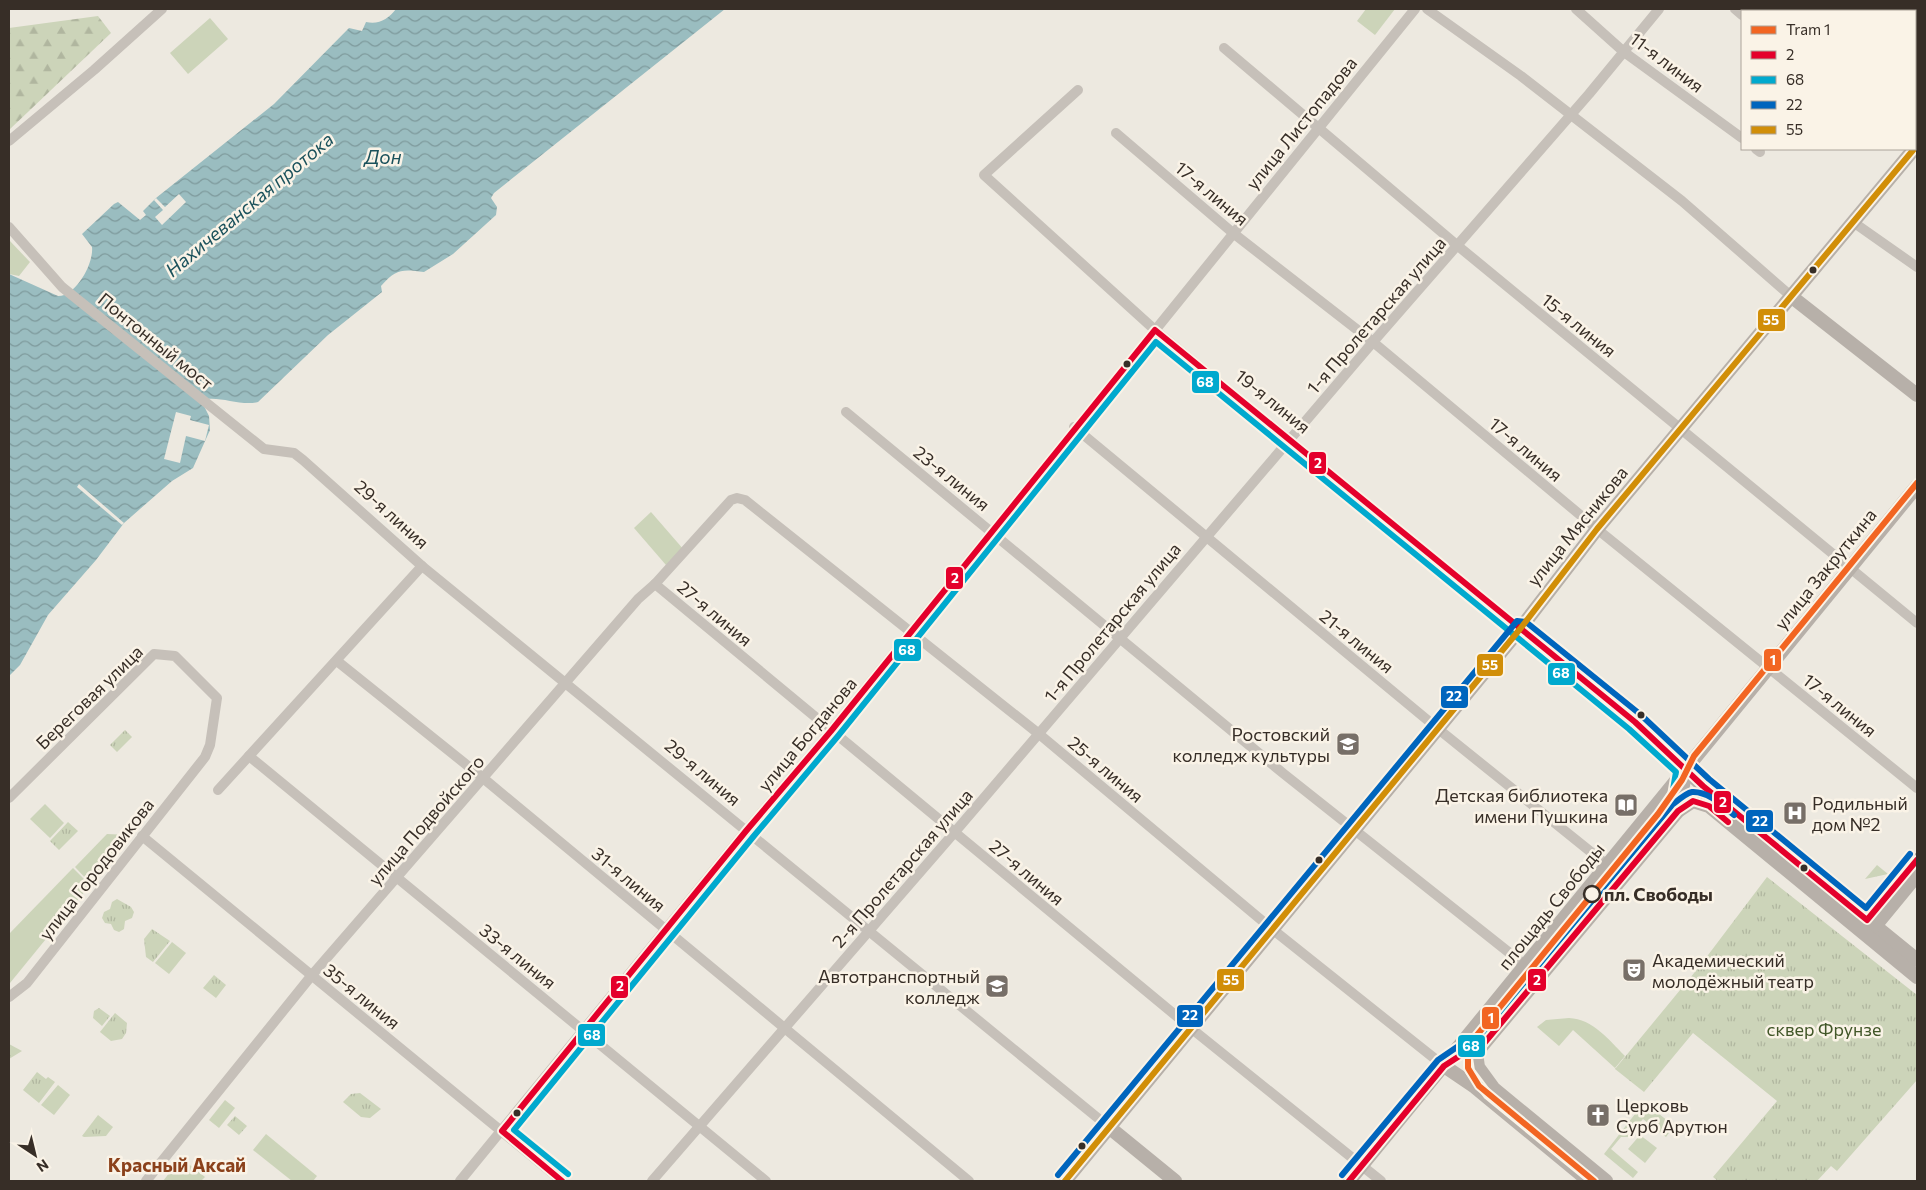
<svg xmlns="http://www.w3.org/2000/svg" width="1926" height="1190" viewBox="0 0 1926 1190" font-family="Commissioner,sans-serif">
  <defs>
    <pattern id="forest-firs" width="22" height="20" patternUnits="userSpaceOnUse" patternTransform="scale(1.25)"><rect width="22" height="20" fill="#ccd4b9"/><path d="M5 1l3.5 6h-7zM16 11l3.5 6h-7z" fill="#b0b69f"/></pattern>
    <pattern id="park-tufts" width="24" height="20" patternUnits="userSpaceOnUse" patternTransform="scale(1.25)"><rect width="24" height="20" fill="#ccd4b9"/><path d="M3 7l-1-3M5 7V3M7 7l1-3M15 17l-1-3M17 17v-4M19 17l1-3" fill="none" stroke="#b0b69f"/></pattern>
    <pattern id="water-waves" width="16" height="10" patternUnits="userSpaceOnUse" patternTransform="scale(1.25)"><rect width="16" height="10" fill="#9abdc0"/><path d="M0 5q4-4 8 0t8 0" fill="none" stroke="#7e9a9c"/></pattern>
  </defs>
  <rect width="100%" height="100%" fill="#ede9e0"/>
  <g fill="#ccd4b9">
    <path d="M 1366,9 L 1395,9 L 1375,35 L 1357,21 Z"/>
    <path d="M 210,18 L 228,39 L 188,74 L 170,53 Z"/>
    <path d="M 9,240 L 30,262 L 19,276 L 9,274 Z"/>
    <path d="M 651,512 L 684,550 L 666,565 L 634,528 Z"/>
    <path d="M 45,804 L 64,823 L 50,838 L 30,819 Z"/>
    <path d="M 107,834 L 129,835 L 91,884 L 75,867 Z"/>
    <path d="M 73,868 L 90,885 L 10,983 L 9,934 Z"/>
    <path d="M 172,942 L 186,953 L 169,974 L 155,963 Z"/>
    <path d="M 1569,1018 C 1593,1019 1609,1040 1625,1056 L 1615,1068 L 1573,1030 L 1559,1046 L 1537,1027 L 1546,1020 Z"/>
    <path d="M 58,1085 L 70,1095 L 54,1115 L 41,1105 Z"/>
    <path d="M 225,1100 L 235,1108 L 219,1128 L 209,1120 Z"/>
    <path d="M 1642,1105 L 1648,1105 L 1674,1126 L 1666,1137 L 1643,1119 L 1628,1137 L 1621,1137 L 1611,1149 L 1638,1172 L 1633,1178 L 1604,1154 Z"/>
    <path d="M 266,1134 L 317,1176 L 313,1181 L 292,1181 L 253,1150 Z"/>
    <path d="M 1640,1135 L 1657,1148 L 1645,1163 L 1628,1149 Z"/>
    <path d="M 181,1158 L 205,1177 L 201,1181 L 163,1181 Z"/>
  </g>
  <g fill="url(#forest-firs)">
    <path d="M 98,16 L 111,33 L 9,130 L 9,28 Z"/>
    <path d="M 1877,865 L 1888,874 L 1865,879 Z"/>
  </g>
  <g fill="url(#park-tufts)">
    <path d="M 125,730 L 132,737 L 117,752 L 110,745 Z"/>
    <path d="M 68,822 L 78,831 L 59,850 L 50,841 Z"/>
    <path d="M 1767,877 L 1917,995 L 1917,1080 L 1837,1171 L 1831,1166 L 1817,1181 L 1718,1181 L 1713,1177 L 1777,1101 L 1693,1033 L 1644,1092 L 1615,1069 L 1699,967 Z"/>
    <path d="M 117,899 L 131,907 L 134,912 L 132,918 L 125,921 L 124,929 L 119,932 L 114,930 L 111,924 L 105,923 L 102,918 L 104,912 L 110,909 L 112,902 Z"/>
    <path d="M 152,929 L 170,941 L 153,962 L 146,957 L 144,939 Z"/>
    <path d="M 214,975 L 226,985 L 216,998 L 203,988 Z"/>
    <path d="M 99,1008 L 110,1016 L 102,1026 L 93,1018 L 94,1011 Z"/>
    <path d="M 115,1013 L 127,1023 L 126,1033 L 122,1039 L 111,1041 L 100,1032 Z"/>
    <path d="M 9,1044 L 22,1051 L 9,1059 Z"/>
    <path d="M 37,1072 L 46,1079 L 48,1077 L 55,1082 L 39,1103 L 23,1090 Z"/>
    <path d="M 360,1093 L 381,1109 L 370,1118 L 361,1117 L 343,1102 L 351,1094 Z"/>
    <path d="M 98,1115 L 113,1127 L 106,1136 L 84,1137 L 82,1136 Z"/>
    <path d="M 235,1116 L 247,1126 L 239,1135 L 227,1125 Z"/>
  </g>
  <path fill="url(#water-waves)" d="M 396,9 L 725,9 L 494,193 L 491,198 L 497,207 L 496,215 L 453,254 L 424,272 C 402,269 396,269 381,286 L 382,292 L 328,335 L 258,402 C 242,406 222,397 207,399 L 204,406 L 209,416 L 210,430 L 193,468 L 172,481 L 124,523 L 96,560 L 48,615 L 20,665 L 9,676 L 9,274 L 58,296 C 75,297 94,264 92,247 L 82,234 L 114,204 L 118,202 L 140,220 L 146,215 L 143,211 L 156,198 L 274,104 L 349,28 L 362,31 L 366,22 C 379,25 388,19 396,9 Z"/>
  <g fill="#ede9e0">
    <path d="M 179,194 L 186,202 L 162,225 L 155,217 L 163,210 L 154,200 L 156,198 L 165,207 Z"/>
    <path d="M 176,412 L 191,416 L 190,420 L 209,425 L 205,441 L 186,436 L 180,463 L 164,459 Z"/>
    <path d="M 79,484 L 124,523 L 122,525 L 77,487 Z"/>
  </g>
  <g fill="none" stroke-linecap="round" stroke-linejoin="round">
    <g stroke="#c6c0b9" stroke-width="10">
      <path d="M 1427,9 L 1521,76 L 1682,201 L 1792,297"/>
      <path d="M 1576,9 L 1624,52 L 1742,138"/>
      <path d="M 1735,9 L 1742,15"/>
      <path d="M 1224,48 L 1458,246 L 1917,623"/>
      <path d="M 1078,90 L 984,175 L 1155,330 L 1520,629"/>
      <path d="M 1116,133 L 1233,233 L 1373,342 L 1597,529 L 1917,788"/>
      <path d="M 9,141 L 94,70 L 162,9"/>
      <path d="M 1756,149 L 1760,152"/>
      <path d="M 1853,222 L 1917,267"/>
      <path d="M 9,227 L 62,287 L 264,449 L 294,453 L 303,460 L 422,566 L 1110,1128"/>
      <path d="M 846,412 L 1284,774 L 1526,966"/>
      <path d="M 1074,427 L 1437,728 L 1622,877"/>
      <path d="M 655,584 L 1192,1029 L 1381,1181"/>
      <path d="M 337,661 L 483,778 L 969,1181"/>
      <path d="M 249,756 L 766,1181"/>
      <path d="M 218,790 L 422,566"/>
      <path d="M 9,798 L 154,654 L 175,656 L 217,698 L 210,745 L 205,757 L 27,983 L 9,997"/>
      <path d="M 142,836 L 562,1181"/>
      <path d="M 146,1181 L 312,975 L 638,599 L 655,584 L 731,500 L 737,498 L 745,500 L 1039,734 L 1272,929 L 1444,1066"/>
      <path d="M 460,1181 L 746,831 L 831,731 L 1415,9"/>
      <path d="M 652,1181 L 954,833 L 1373,342 L 1589,94 L 1659,9"/>
    </g>
    <g stroke="#b7b0a9" stroke-width="14">
      <path d="M 1792,297 L 1917,395"/>
      <path d="M 1520,629 L 1635,722 L 1703,786 L 1917,960"/>
      <path d="M 1678,811 L 1686,770"/>
      <path d="M 1865,927 L 1867,920 L 1917,860"/>
      <path d="M 1868,930 L 1875,926 L 1917,875"/>
      <path d="M 1476,1053 L 1678,811 L 1693,801 L 1709,806 L 1917,977"/>
      <path d="M 1476,1053 L 1478,1067 L 1494,1089 L 1606,1181"/>
      <path d="M 1444,1066 L 1475,1087 L 1589,1181"/>
      <path d="M 1110,1128 L 1175,1181"/>
      <path d="M 1065,1181 L 1520,629 L 1597,529 L 1914,149"/>
      <path d="M 1349,1181 L 1917,486"/>
    </g>
    <g stroke="#faf3e7" stroke-width="10">
      <g id="bus-1">
        <path d="M 562,1181 L 502,1131 L 746,831 L 831,731 L 1155,330 L 1635,722 L 1703,786 L 1867,920 L 1917,860"/>
        <path d="M 1349,1181 L 1444,1066 L 1461,1055 L 1476,1053 L 1678,811 L 1693,801 L 1709,806 L 1728,822"/>
      </g>
    </g>
    <g stroke="#faf3e7" stroke-width="10">
      <path id="bus-2" d="M 568,1174 L 514,1130 L 753,837 L 838,736 L 1156,342 L 1629,729 L 1676,772 L 1670,807 L 1467,1051 L 1470,1071 L 1488,1095 L 1593,1181"/>
    </g>
    <g stroke="#faf3e7" stroke-width="10">
      <g id="bus-3">
        <path d="M 1058,1175 L 1517,621 L 1526,622 L 1641,715 L 1709,779 L 1866,908 L 1910,854"/>
        <path d="M 1342,1175 L 1438,1060 L 1457,1047 L 1471,1045 L 1672,805 C 1677,801 1686,793 1692,792 C 1708,791 1723,806 1734,815"/>
      </g>
    </g>
    <g stroke="#faf3e7" stroke-width="10">
      <path id="bus-4" d="M 1065,1181 L 1520,629 L 1597,529 L 1914,149"/>
    </g>
    <use href="#bus-1" stroke="#e4002b" stroke-width="6"/>
    <use href="#bus-2" stroke="#00a9ce" stroke-width="6"/>
    <use href="#bus-3" stroke="#0065bd" stroke-width="6"/>
    <use href="#bus-4" stroke="#d18e08" stroke-width="6"/>
    <g stroke="#faf3e7" stroke-width="10">
      <path id="tram-1" d="M 1594,1181 L 1479,1086 L 1468,1068 L 1468,1046 L 1658,814 L 1682,780 L 1694,756 L 1917,483"/>
    </g>
    <use href="#tram-1" stroke="#f26522" stroke-width="6"/>
  </g>
  <defs>
    <g id="university-square" transform="scale(1.25)"><rect x="-9" y="-9" width="18" height="18" rx="4" fill="#776f68" stroke="#faf3e7"/><path d="M0-5L7-2L0 1L-7-2ZM-4 1L0 2.5L4 1V4Q0 6-4 4Z" fill="#fff"/></g>
    <g id="library-square" transform="scale(1.25)"><rect x="-9" y="-9" width="18" height="18" rx="4" fill="#776f68" stroke="#faf3e7"/><path d="M-6-4Q-3-5.5-.7-3.5V5Q-3 3-6 4ZM6-4Q3-5.5 .7-3.5V5Q3 3 6 4Z" fill="#fff"/></g>
    <g id="hospital-square" transform="scale(1.25)"><rect x="-9" y="-9" width="18" height="18" rx="4" fill="#776f68" stroke="#faf3e7"/><path d="M-5-5h3v3.5h4V-5h3V5h-3V1.5h-4V5h-3Z" fill="#fff"/></g>
    <g id="theatre-square" transform="scale(1.25)"><rect x="-9" y="-9" width="18" height="18" rx="4" fill="#776f68" stroke="#faf3e7"/><path d="M-5-5.5Q0-4 5-5.5V0Q5 5 0 6Q-5 5-5 0ZM-3.3-2.5H-1v1.5H-3.3ZM1-2.5H3.3v1.5H1ZM-2.8 1Q0 5.5 2.8 1Z" fill="#fff"/></g>
    <g id="church-square" transform="scale(1.25)"><rect x="-9" y="-9" width="18" height="18" rx="4" fill="#776f68" stroke="#faf3e7"/><path d="M-1.2-6h2.4v3.5h3.3v2.4h-3.3V6h-2.4V-.1h-3.3v-2.4h3.3Z" fill="#fff"/></g>
  </defs>
  <g fill-rule="evenodd">
    <use href="#university-square" x="1348" y="744"/>
    <use href="#library-square" x="1626" y="805"/>
    <use href="#hospital-square" x="1795" y="813"/>
    <use href="#theatre-square" x="1634" y="970"/>
    <use href="#university-square" x="997" y="986"/>
    <use href="#church-square" x="1598" y="1115"/>
  </g>
  <g fill="#372e27" stroke="#faf3e7" stroke-width="2">
    <circle cx="1813" cy="270" r="4.5"/>
    <circle cx="1127" cy="364" r="4.5"/>
    <circle cx="1641" cy="715" r="4.5"/>
    <circle cx="1319" cy="860" r="4.5"/>
    <circle cx="1804" cy="868" r="4.5"/>
    <circle cx="517" cy="1113" r="4.5"/>
    <circle cx="1082" cy="1146" r="4.5"/>
  </g>
  <circle fill="#faf3e7" stroke="#372e27" stroke-width="2.5" cx="1592" cy="894" r="8"/>
  <g text-anchor="middle" dominant-baseline="central" stroke-width="5" stroke-linejoin="round" paint-order="stroke">
    <g font-size="18" fill="#372e27" stroke="#faf3e7">
      <text transform="translate(1667 62) rotate(37)">11-я линия</text>
      <text transform="translate(1301 123) rotate(-51)">улица Листопадова</text>
      <text transform="translate(1212 193) rotate(40)">17-я линия</text>
      <text transform="translate(1376 315) rotate(-49)">1-я Пролетарская улица</text>
      <text transform="translate(1579 325) rotate(39)">15-я линия</text>
      <text transform="translate(156 341) rotate(39)">Понтонный мост</text>
      <text transform="translate(1273 401) rotate(39)">19-я линия</text>
      <text transform="translate(1526 449) rotate(40)">17-я линия</text>
      <text transform="translate(952 478) rotate(39)">23-я линия</text>
      <text transform="translate(392 514) rotate(42)">29-я линия</text>
      <text transform="translate(1577 526) rotate(-51)">улица Мясникова</text>
      <text transform="translate(1825 569) rotate(-51)">улица Закруткина</text>
      <text transform="translate(715 613) rotate(40)">27-я линия</text>
      <text transform="translate(1112 622) rotate(-50)">1-я Пролетарская улица</text>
      <text transform="translate(1357 641) rotate(39)">21-я линия</text>
      <text transform="translate(89 697) rotate(-44)">Береговая улица</text>
      <text transform="translate(1840 705) rotate(39)">17-я линия</text>
      <text transform="translate(807 734) rotate(-50)">улица Богданова</text>
      <text transform="translate(1106 769) rotate(40)">25-я линия</text>
      <text transform="translate(703 772) rotate(40)">29-я линия</text>
      <text transform="translate(426 820) rotate(-49)">улица Подвойского</text>
      <text transform="translate(902 868) rotate(-49)">2-я Пролетарская улица</text>
      <text transform="translate(96 869) rotate(-52)">улица Городовикова</text>
      <text transform="translate(1027 872) rotate(40)">27-я линия</text>
      <text transform="translate(629 879) rotate(40)">31-я линия</text>
      <text transform="translate(1551 906) rotate(-51)">площадь Свободы</text>
      <text transform="translate(518 956) rotate(39)">33-я линия</text>
      <text transform="translate(362 996) rotate(39)">35-я линия</text>
    </g>
    <g font-size="18" fill="#372e27" stroke="#faf3e7" text-anchor="end">
      <text x="1330" y="734">Ростовский<tspan x="1330" dy="21">колледж культуры</tspan></text>
      <text x="1608" y="795">Детская библиотека<tspan x="1608" dy="21">имени Пушкина</tspan></text>
      <text x="1812" y="803" text-anchor="start">Родильный<tspan x="1812" dy="21">дом №2</tspan></text>
      <text x="1652" y="960" text-anchor="start">Академический<tspan x="1652" dy="21">молодёжный театр</tspan></text>
      <text x="980" y="976">Автотранспортный<tspan x="980" dy="21">колледж</tspan></text>
      <text x="1616" y="1105" text-anchor="start">Церковь<tspan x="1616" dy="21">Сурб Арутюн</tspan></text>
    </g>
    <g font-size="18" font-weight="bold" fill="#372e27" stroke="#faf3e7" text-anchor="start">
      <text x="1604" y="894">пл. Свободы</text>
    </g>
    <g font-size="18" fill="#425729" stroke="#faf3e7">
      <text x="1824" y="1029">сквер Фрунзе</text>
    </g>
    <g font-size="19" font-style="italic" fill="#1a515b" stroke="#faf3e7">
      <text x="383" y="156">Дон</text>
      <text transform="translate(249 204) rotate(-40)">Нахичеванская протока</text>
    </g>
    <g font-size="19" font-weight="bold" fill="#8b411b" stroke="#faf3e7">
      <text x="177" y="1164">Красный Аксай</text>
    </g>
  </g>
  <g stroke="#faf3e7" stroke-width="2">
    <rect x="1757" y="308" width="29" height="24" rx="5" fill="#d18e08"/>
    <rect x="1191" y="370" width="29" height="24" rx="5" fill="#00a9ce"/>
    <rect x="1308" y="451" width="19" height="24" rx="5" fill="#e4002b"/>
    <rect x="945" y="566" width="19" height="24" rx="5" fill="#e4002b"/>
    <rect x="893" y="638" width="29" height="24" rx="5" fill="#00a9ce"/>
    <rect x="1763" y="648" width="19" height="24" rx="5" fill="#f26522"/>
    <rect x="1476" y="653" width="28" height="24" rx="5" fill="#d18e08"/>
    <rect x="1547" y="662" width="29" height="24" rx="5" fill="#00a9ce"/>
    <rect x="1440" y="685" width="29" height="24" rx="5" fill="#0065bd"/>
    <rect x="1713" y="790" width="19" height="24" rx="5" fill="#e4002b"/>
    <rect x="1745" y="809" width="29" height="24" rx="5" fill="#0065bd"/>
    <rect x="1527" y="968" width="20" height="24" rx="5" fill="#e4002b"/>
    <rect x="1216" y="968" width="29" height="24" rx="5" fill="#d18e08"/>
    <rect x="610" y="975" width="19" height="24" rx="5" fill="#e4002b"/>
    <rect x="1176" y="1004" width="28" height="24" rx="5" fill="#0065bd"/>
    <rect x="1481" y="1006" width="19" height="24" rx="5" fill="#f26522"/>
    <rect x="577" y="1023" width="29" height="24" rx="5" fill="#00a9ce"/>
    <rect x="1457" y="1034" width="29" height="24" rx="5" fill="#00a9ce"/>
  </g>
  <g font-size="14" text-anchor="middle" font-weight="bold" fill="#fff">
    <text x="1771" y="325">55</text>
    <text x="1205" y="387">68</text>
    <text x="1318" y="468">2</text>
    <text x="955" y="583">2</text>
    <text x="907" y="655">68</text>
    <text x="1773" y="665">1</text>
    <text x="1490" y="670">55</text>
    <text x="1561" y="678">68</text>
    <text x="1454" y="701">22</text>
    <text x="1723" y="807">2</text>
    <text x="1760" y="826">22</text>
    <text x="1537" y="985">2</text>
    <text x="1231" y="985">55</text>
    <text x="620" y="991">2</text>
    <text x="1190" y="1020">22</text>
    <text x="1491" y="1023">1</text>
    <text x="592" y="1040">68</text>
    <text x="1471" y="1051">68</text>
  </g>
  <rect width="1926" height="1190" fill="none" stroke="#372e27" stroke-width="20"/>
  <rect x="1741" y="10" width="175" height="140" fill="#faf3e7" stroke="#aca49a"/>
  <rect x="1751" y="26" width="25" height="8" fill="#f26522" stroke="#aca49a"/>
  <text x="1786" y="35" font-size="15" fill="#372e27">Tram 1</text>
  <rect x="1751" y="51" width="25" height="8" fill="#e4002b" stroke="#aca49a"/>
  <text x="1786" y="60" font-size="15" fill="#372e27">2</text>
  <rect x="1751" y="76" width="25" height="8" fill="#00a9ce" stroke="#aca49a"/>
  <text x="1786" y="85" font-size="15" fill="#372e27">68</text>
  <rect x="1751" y="101" width="25" height="8" fill="#0065bd" stroke="#aca49a"/>
  <text x="1786" y="110" font-size="15" fill="#372e27">22</text>
  <rect x="1751" y="126" width="25" height="8" fill="#d18e08" stroke="#aca49a"/>
  <text x="1786" y="135" font-size="15" fill="#372e27">55</text>
  <g transform="translate(35 1155) rotate(145)" stroke="#faf3e7" stroke-width="4" paint-order="stroke">
  <path d="M0-4L9 19L0 12L-9 19Z" fill="#372e27"/>
  <text y="-8" font-size="14" font-weight="bold" text-anchor="middle" fill="#372e27">N</text>
  </g>
</svg>
